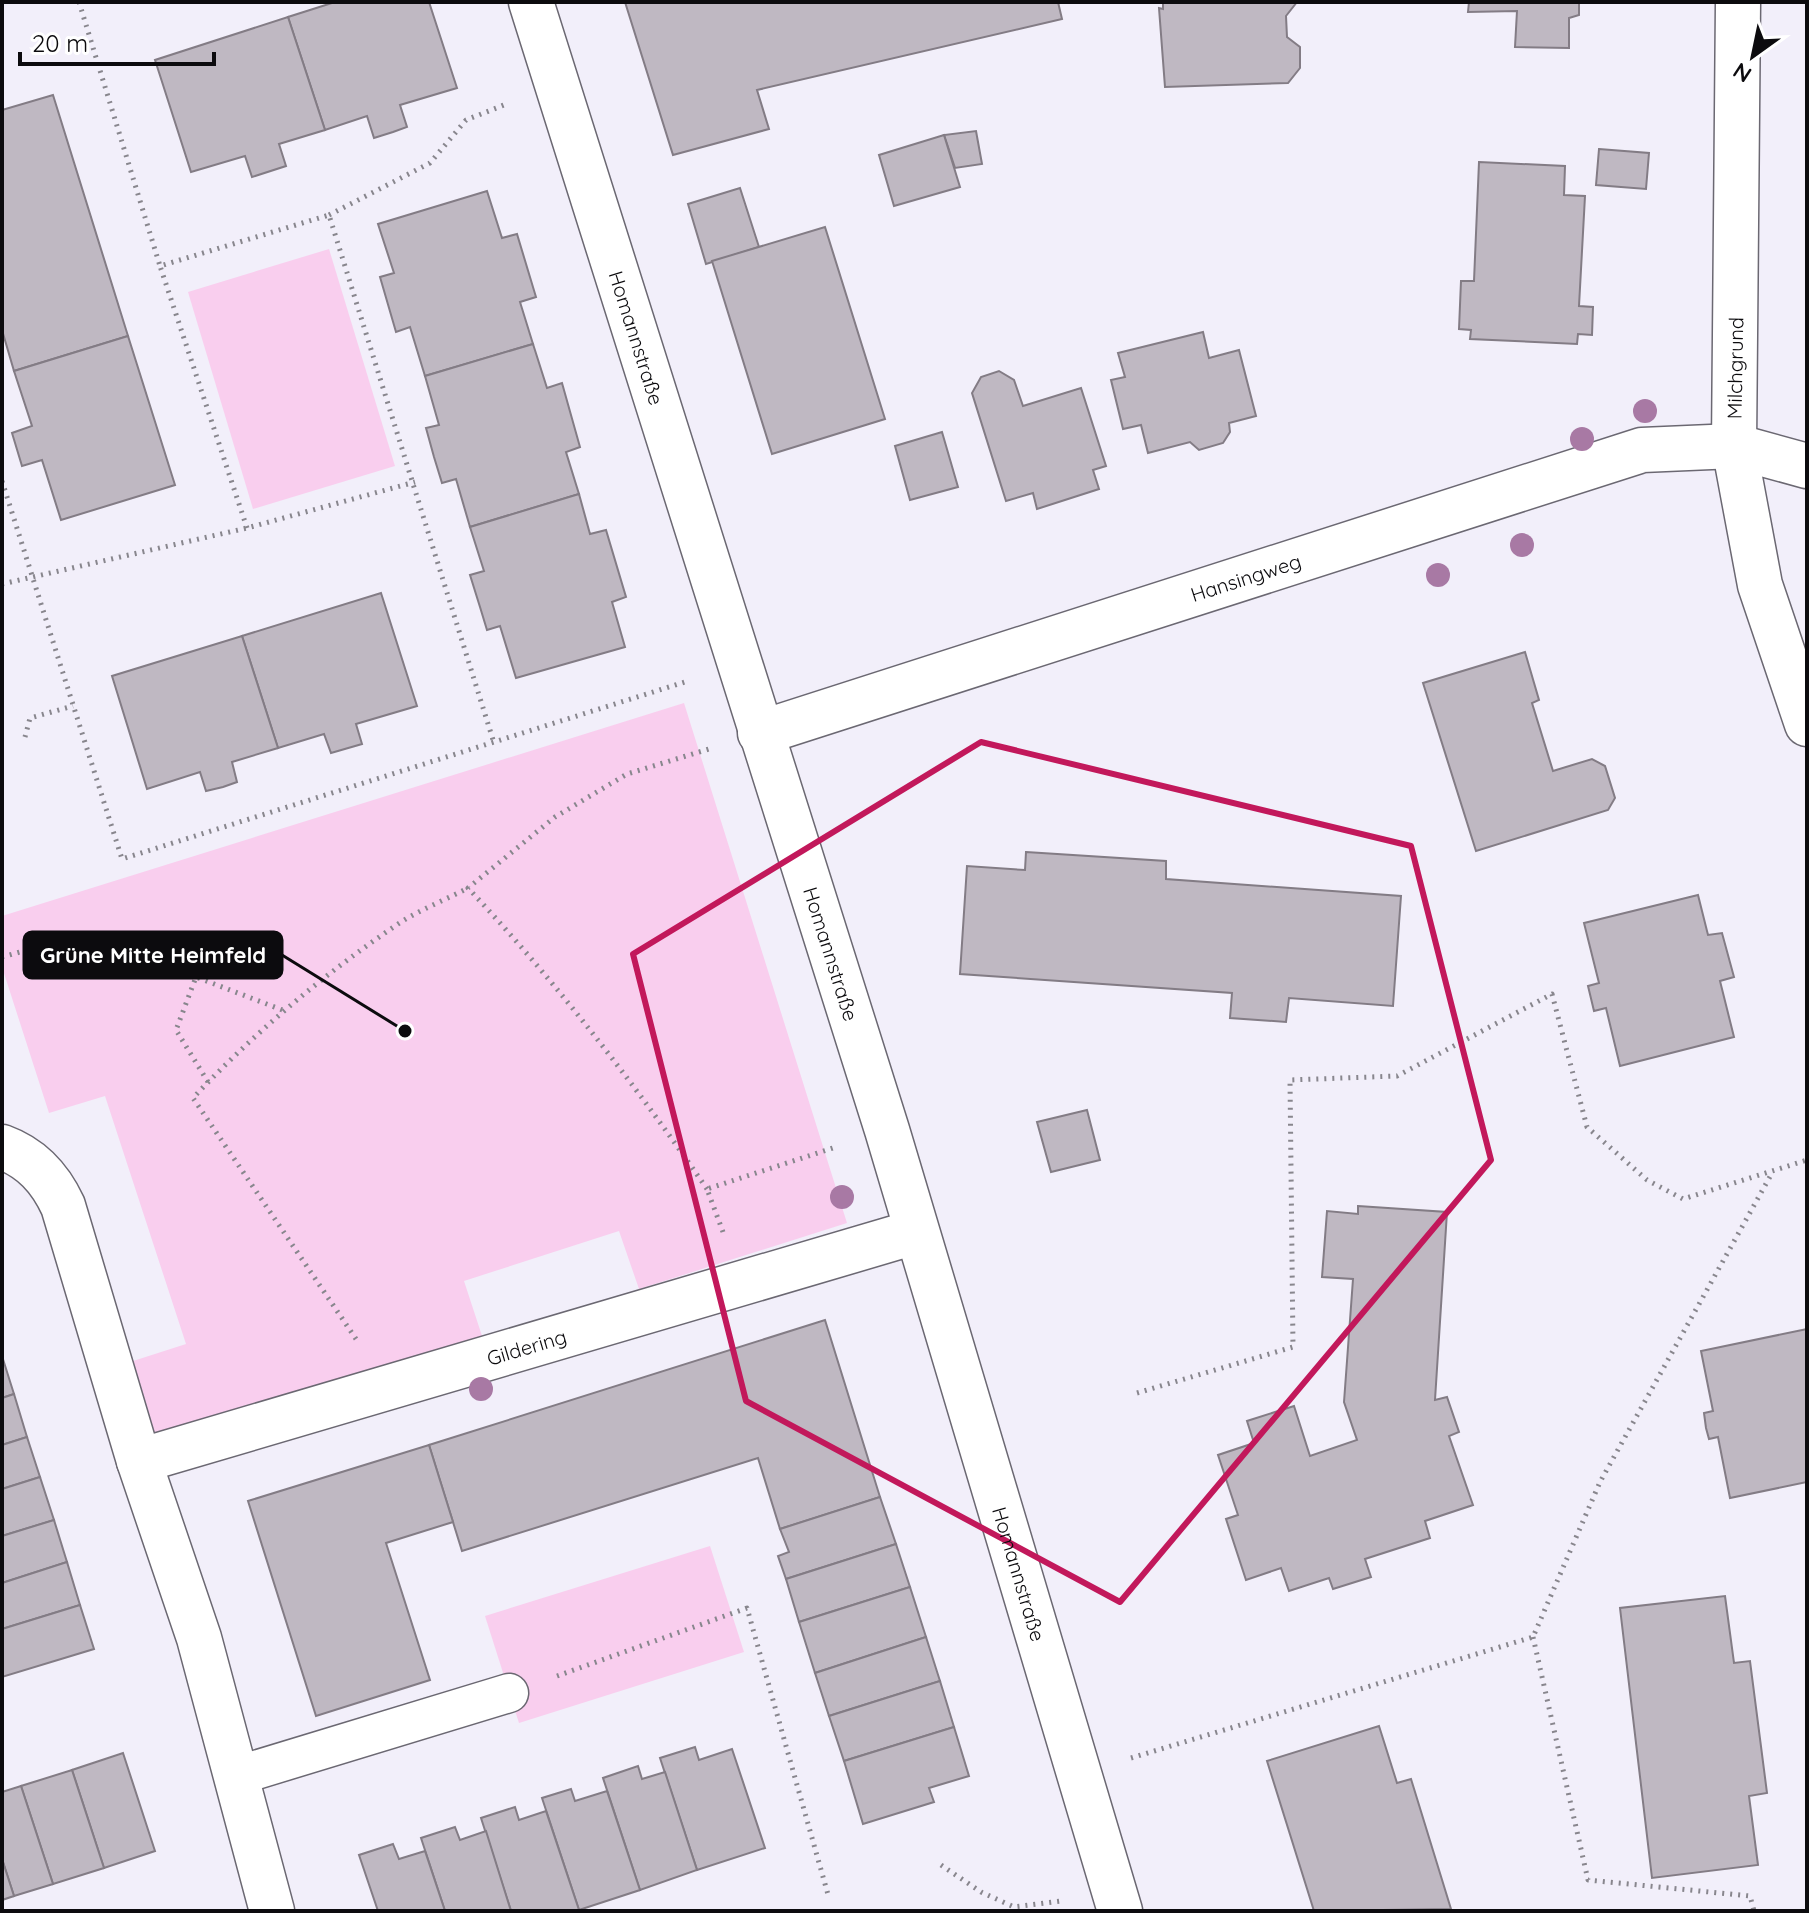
<svg xmlns="http://www.w3.org/2000/svg" width="1809" height="1913" viewBox="0 0 1809 1913" font-family="Quicksand,sans-serif">
  <rect width="100%" height="100%" fill="#f2effa"/>
  <g fill="#f9ceee">
    <path d="M 329,249 L 395,466 L 253,509 L 188,292 Z"/>
    <path d="M 684,703 L 847,1223 L 639,1289 L 619,1231 L 464,1281 L 483,1339 L 156,1443 L 130,1362 L 186,1344 L 105,1096 L 49,1113 L 2,967 L 2,916 Z"/>
    <path d="M 710,1546 L 744,1652 L 519,1723 L 485,1616 Z"/>
  </g>
  <g fill="#bfb8c2" stroke="#837c85" stroke-width="2">
    <path d="M 335,2 L 429,2 L 457,88 L 400,105 L 407,127 L 393,132 L 374,138 L 367,116 L 325,130 L 288,17 Z"/>
    <path d="M 625,2 L 1058,2 L 1062,19 L 757,90 L 769,129 L 673,155 Z"/>
    <path d="M 1163,2 L 1297,2 L 1286,16 L 1287,37 L 1300,47 L 1300,68 L 1288,83 L 1165,87 L 1159,8 L 1163,9 Z"/>
    <path d="M 1469,2 L 1579,2 L 1579,15 L 1569,18 L 1569,48 L 1515,47 L 1517,11 L 1468,12 Z"/>
    <path d="M 288,17 L 325,130 L 279,144 L 286,166 L 252,177 L 245,156 L 191,172 L 155,60 Z"/>
    <path d="M 53,95 L 128,336 L 14,371 L 2,330 L 2,110 Z"/>
    <path d="M 976,131 L 982,164 L 955,168 L 944,135 Z"/>
    <path d="M 944,135 L 960,187 L 894,206 L 879,155 Z"/>
    <path d="M 1599,149 L 1649,153 L 1646,189 L 1596,185 Z"/>
    <path d="M 1479,162 L 1565,166 L 1564,195 L 1585,196 L 1579,306 L 1593,307 L 1592,335 L 1578,334 L 1577,344 L 1470,339 L 1471,330 L 1459,329 L 1461,281 L 1474,281 Z"/>
    <path d="M 740,188 L 759,247 L 706,264 L 688,204 Z"/>
    <path d="M 487,191 L 502,238 L 517,234 L 536,297 L 520,302 L 533,344 L 425,376 L 410,327 L 396,332 L 380,277 L 394,273 L 378,224 Z"/>
    <path d="M 825,227 L 885,419 L 772,454 L 712,261 Z"/>
    <path d="M 1203,332 L 1209,358 L 1239,350 L 1256,416 L 1229,423 L 1230,432 L 1223,443 L 1199,450 L 1190,442 L 1148,453 L 1141,425 L 1123,429 L 1111,380 L 1125,377 L 1118,353 Z"/>
    <path d="M 128,336 L 175,485 L 61,520 L 42,460 L 22,466 L 12,433 L 32,426 L 14,371 Z"/>
    <path d="M 533,344 L 547,388 L 562,383 L 580,447 L 566,452 L 579,494 L 470,527 L 456,479 L 442,483 L 434,457 L 426,428 L 439,425 L 425,376 Z"/>
    <path d="M 999,371 L 1014,380 L 1023,406 L 1081,388 L 1106,466 L 1093,470 L 1099,489 L 1037,509 L 1033,493 L 1006,501 L 972,393 L 981,377 Z"/>
    <path d="M 942,432 L 958,487 L 910,500 L 895,446 Z"/>
    <path d="M 579,494 L 590,534 L 606,530 L 626,597 L 612,602 L 625,647 L 516,678 L 500,626 L 487,630 L 480,607 L 470,575 L 484,571 L 470,527 Z"/>
    <path d="M 381,593 L 417,706 L 356,724 L 362,744 L 331,753 L 324,734 L 278,748 L 242,636 Z"/>
    <path d="M 242,636 L 278,748 L 232,762 L 237,782 L 223,787 L 206,791 L 200,772 L 147,789 L 112,676 Z"/>
    <path d="M 1525,652 L 1539,700 L 1532,703 L 1553,771 L 1592,759 L 1605,766 L 1615,798 L 1608,810 L 1476,851 L 1423,683 Z"/>
    <path d="M 1026,852 L 1166,861 L 1166,879 L 1401,896 L 1393,1006 L 1289,998 L 1286,1022 L 1230,1018 L 1232,993 L 960,974 L 967,866 L 1025,870 Z"/>
    <path d="M 1698,895 L 1708,935 L 1722,933 L 1734,977 L 1720,981 L 1734,1037 L 1620,1066 L 1606,1008 L 1594,1011 L 1588,986 L 1599,983 L 1584,923 Z"/>
    <path d="M 1087,1110 L 1100,1160 L 1051,1172 L 1037,1122 Z"/>
    <path d="M 1358,1206 L 1447,1212 L 1435,1400 L 1447,1397 L 1459,1432 L 1449,1436 L 1473,1505 L 1425,1521 L 1430,1538 L 1365,1559 L 1371,1577 L 1333,1589 L 1329,1578 L 1289,1591 L 1281,1568 L 1246,1580 L 1226,1519 L 1238,1515 L 1218,1455 L 1254,1443 L 1247,1421 L 1294,1406 L 1310,1456 L 1357,1440 L 1344,1402 L 1353,1279 L 1322,1277 L 1327,1211 L 1358,1214 Z"/>
    <path d="M 825,1320 L 880,1497 L 780,1529 L 758,1458 L 462,1551 L 429,1445 Z"/>
    <path d="M 1807,1329 L 1807,1482 L 1730,1498 L 1718,1437 L 1709,1439 L 1706,1428 L 1704,1413 L 1713,1411 L 1701,1351 Z"/>
    <path d="M 2,1356 L 14,1394 L 2,1398 Z"/>
    <path d="M 14,1394 L 27,1437 L 2,1445 L 2,1398 Z"/>
    <path d="M 27,1437 L 40,1477 L 2,1489 L 2,1445 Z"/>
    <path d="M 429,1445 L 453,1522 L 386,1543 L 430,1680 L 316,1716 L 248,1501 Z"/>
    <path d="M 40,1477 L 54,1520 L 2,1536 L 2,1489 Z"/>
    <path d="M 880,1497 L 896,1544 L 786,1579 L 778,1556 L 789,1552 L 780,1529 Z"/>
    <path d="M 54,1520 L 67,1562 L 2,1583 L 2,1536 Z"/>
    <path d="M 896,1544 L 910,1587 L 799,1622 L 786,1579 Z"/>
    <path d="M 67,1562 L 80,1605 L 2,1629 L 2,1583 Z"/>
    <path d="M 910,1587 L 926,1637 L 815,1673 L 799,1622 Z"/>
    <path d="M 1725,1596 L 1734,1663 L 1750,1661 L 1767,1793 L 1749,1796 L 1758,1865 L 1652,1878 L 1620,1608 Z"/>
    <path d="M 80,1605 L 94,1649 L 2,1677 L 2,1629 Z"/>
    <path d="M 926,1637 L 940,1681 L 829,1716 L 815,1673 Z"/>
    <path d="M 940,1681 L 954,1727 L 844,1761 L 829,1716 Z"/>
    <path d="M 1379,1726 L 1397,1783 L 1411,1779 L 1451,1909 L 1314,1911 L 1267,1761 Z"/>
    <path d="M 954,1727 L 969,1776 L 929,1788 L 934,1802 L 863,1824 L 844,1761 Z"/>
    <path d="M 695,1747 L 699,1760 L 732,1749 L 765,1848 L 697,1870 L 660,1758 Z"/>
    <path d="M 123,1753 L 155,1851 L 104,1868 L 72,1770 Z"/>
    <path d="M 638,1766 L 642,1779 L 665,1772 L 697,1870 L 640,1890 L 603,1778 Z"/>
    <path d="M 72,1770 L 104,1868 L 53,1884 L 21,1786 Z"/>
    <path d="M 21,1786 L 53,1884 L 14,1896 L 2,1859 L 2,1792 Z"/>
    <path d="M 571,1789 L 575,1801 L 607,1791 L 640,1890 L 579,1910 L 542,1798 Z"/>
    <path d="M 515,1807 L 519,1820 L 546,1811 L 579,1910 L 511,1911 L 481,1818 Z"/>
    <path d="M 455,1827 L 460,1840 L 486,1831 L 511,1911 L 445,1911 L 421,1838 Z"/>
    <path d="M 393,1844 L 399,1859 L 425,1851 L 445,1911 L 378,1911 L 359,1855 Z"/>
    <path d="M 2,1859 L 14,1896 L 2,1900 Z"/>
  </g>
  <g fill="none" stroke-linecap="round" stroke-linejoin="round">
    <g stroke="#6b6872" stroke-width="41">
      <path id="service" d="M 236,1776 L 509,1693"/>
    </g>
    <g stroke="#6b6872" stroke-width="47">
      <g id="minor">
        <path id="s1" d="M 531,2 L 887,1130 L 1120,1911"/>
        <path id="s2" d="M 760,733 L 1642,450 L 1734,446 L 1807,466"/>
        <path d="M 2,1147 C 32,1158 50,1178 63,1206 L 139,1461 L 199,1638 L 272,1911"/>
        <path id="s3" d="M 139,1461 L 915,1232"/>
      </g>
    </g>
    <g stroke="#6b6872" stroke-width="47">
      <path id="tertiary" d="M 1738,2 L 1734,446 L 1760,585 L 1807,724"/>
    </g>
    <g stroke="#88868d" stroke-width="5" stroke-dasharray="2 6" stroke-linecap="butt">
      <path d="M 79,2 L 160,266"/>
      <path d="M 329,215 L 430,163 L 466,120 L 504,105"/>
      <path d="M 2,481 L 122,859 L 688,681"/>
      <path d="M 247,528 L 160,266 L 329,215 L 494,743"/>
      <path d="M 2,584 L 247,528 L 415,482"/>
      <path d="M 25,737 L 30,718 L 73,706"/>
      <path d="M 2,957 L 56,942 L 139,942 L 196,977"/>
      <path d="M 208,1082 L 176,1030 L 196,977 L 285,1011"/>
      <path d="M 707,1189 C 634,1083 556,982 468,888 L 555,817 L 627,774 L 709,749"/>
      <path d="M 723,1232 L 707,1189 L 833,1148"/>
      <path d="M 356,1339 L 193,1098 C 254,1033 324,974 398,924 C 419,910 445,900 468,888"/>
      <path d="M 1137,1393 L 1293,1347 L 1290,1080 L 1397,1076 L 1552,994 L 1587,1127 L 1647,1180 L 1683,1199 L 1807,1160"/>
      <path d="M 1533,1637 L 1588,1880 L 1750,1896 L 1754,1911"/>
      <path d="M 557,1676 L 747,1608 L 829,1898"/>
      <path d="M 1131,1758 L 1533,1637 L 1600,1482 L 1772,1173"/>
      <path d="M 941,1865 L 981,1892 L 1014,1907 L 1061,1901"/>
    </g>
    <use href="#service" stroke="#fff" stroke-width="38"/>
    <use href="#minor" stroke="#fff" stroke-width="44"/>
    <use href="#tertiary" stroke="#fff" stroke-width="44"/>
  </g>
  <g fill="#a879a4">
    <circle cx="1645" cy="411" r="12"/>
    <circle cx="1582" cy="439" r="12"/>
    <circle cx="1522" cy="545" r="12"/>
    <circle cx="1438" cy="575" r="12"/>
    <circle cx="842" cy="1197" r="12"/>
    <circle cx="481" cy="1389" r="12"/>
  </g>
  <path fill="none" stroke="#c2185b" stroke-width="6" stroke-linejoin="round" d="M 981,742 L 1411,846 L 1491,1160 L 1120,1602 L 746,1401 L 633,954 Z"/>
  <g text-anchor="middle" dominant-baseline="central" stroke-width="6" stroke-linejoin="round" paint-order="stroke">
    <g font-size="20" fill="#0c0b0e" stroke="#fff">
      <text stroke="none"><textPath href="#s1" startOffset="352">Homannstraße</textPath></text>
      <text transform="translate(1735 368) rotate(-89)">Milchgrund</text>
      <text stroke="none"><textPath href="#s2" startOffset="510">Hansingweg</textPath></text>
      <text stroke="none"><textPath href="#s1" startOffset="998">Homannstraße</textPath></text>
      <text stroke="none"><textPath href="#s3" startOffset="404">Gildering</textPath></text>
      <text stroke="none"><textPath href="#s1" startOffset="1646">Homannstraße</textPath></text>
    </g>
  </g>
  <path fill="none" stroke="#0c0b0e" stroke-width="3" d="M405 1031L282 955"/>
  <circle fill="#0c0b0e" stroke="#fff" stroke-width="3" cx="405" cy="1031" r="8"/>
  <rect fill="#0c0b0e" stroke="#0c0b0e" stroke-width="3" x="24" y="932" width="258" height="46" rx="8"/>
  <g font-size="22" text-anchor="middle" font-weight="bold" fill="#fff">
    <text x="153" y="963">Grüne Mitte Heimfeld</text>
  </g>
  <rect width="1809" height="1913" fill="none" stroke="#0c0b0e" stroke-width="8"/>
  <g transform="translate(1753 56) rotate(213)" stroke="#ffffff" stroke-width="6" paint-order="stroke">
  <path d="M0-6L14 30L0 20L-14 30Z" fill="#0c0b0e"/>
  <text y="-12" font-size="22" font-weight="bold" text-anchor="middle" fill="#0c0b0e">N</text>
  </g>
  <path d="M20 52v12h194v-12" fill="none" stroke="#0c0b0e" stroke-width="4"/>
  <text x="32" y="52" font-size="24" fill="#0c0b0e" stroke="#ffffff" stroke-width="6" paint-order="stroke">20 m</text>
</svg>
